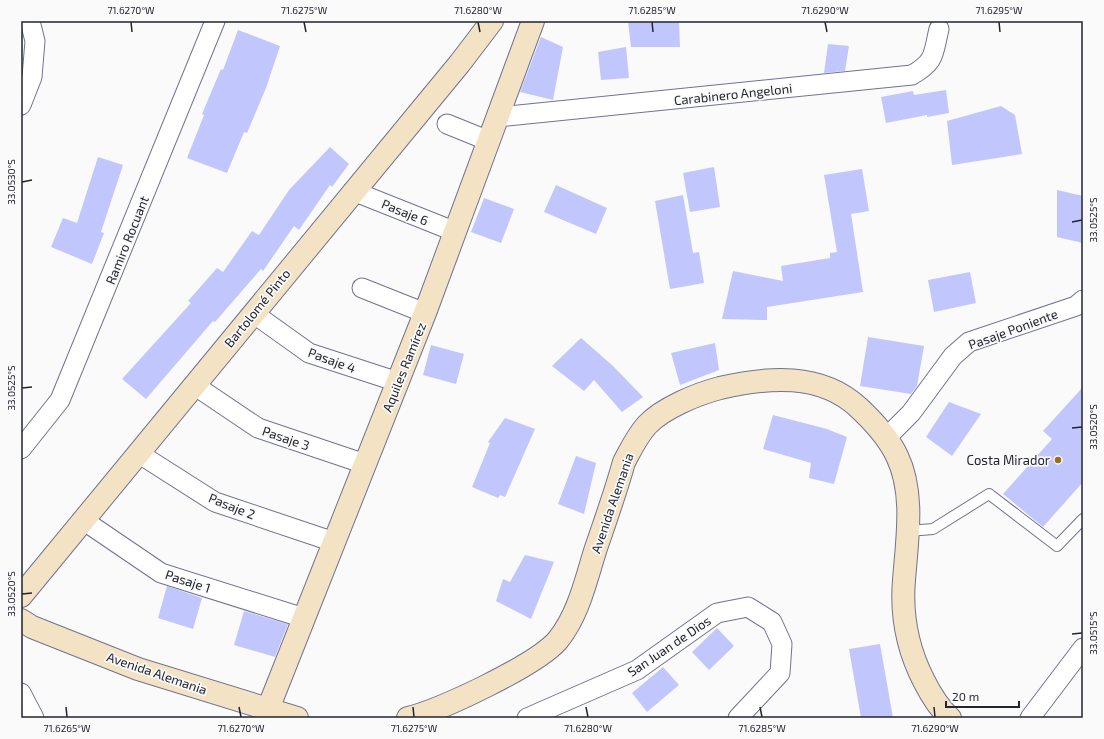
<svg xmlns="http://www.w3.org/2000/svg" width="1104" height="739" viewBox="0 0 1104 739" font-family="'Exo 2',sans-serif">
  <rect width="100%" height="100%" fill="#fafafa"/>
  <g fill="#c1c7fc">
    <path d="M 628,21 L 679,21 L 680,47 L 631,47 Z"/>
    <path d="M 238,30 L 280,46 L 266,88 L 247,133 L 244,132 L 227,173 L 187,158 L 204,115 L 202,114 L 221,69 L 223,70 Z"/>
    <path d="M 541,37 L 563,47 L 553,100 L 520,92 Z"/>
    <path d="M 828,44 L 849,46 L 845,71 L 824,73 Z"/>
    <path d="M 626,47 L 629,78 L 601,80 L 598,52 Z"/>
    <path d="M 946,90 L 949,113 L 927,117 L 927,115 L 886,123 L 881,97 L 913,91 L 914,95 Z"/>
    <path d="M 1001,106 L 1015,115 L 1022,154 L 952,165 L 947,121 Z"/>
    <path d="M 330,147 L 349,164 L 332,187 L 330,185 L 299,230 L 294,226 L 263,271 L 261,269 L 215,322 L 213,321 L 146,399 L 122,379 L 191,303 L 188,301 L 217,268 L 223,272 L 252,231 L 259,235 L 289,190 Z"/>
    <path d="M 98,157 L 123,165 L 101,232 L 104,233 L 92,264 L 51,247 L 63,218 L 77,223 Z"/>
    <path d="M 714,167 L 720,207 L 690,212 L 683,173 Z"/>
    <path d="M 862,169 L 869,211 L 851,214 L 863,292 L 767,307 L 767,320 L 722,319 L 733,271 L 783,281 L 781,266 L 830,258 L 830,253 L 837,252 L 824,175 Z"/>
    <path d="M 556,185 L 607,208 L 596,234 L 544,212 Z"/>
    <path d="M 1057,190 L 1083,196 L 1083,243 L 1057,237 Z"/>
    <path d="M 683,195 L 693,253 L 699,252 L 704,283 L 670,289 L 655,201 Z"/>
    <path d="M 484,198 L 514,209 L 501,243 L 471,232 Z"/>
    <path d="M 970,272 L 976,303 L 934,312 L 928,280 Z"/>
    <path d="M 868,337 L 924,346 L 917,386 L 911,394 L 860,386 Z"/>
    <path d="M 581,338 L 613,366 L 643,397 L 622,412 L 594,380 L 584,391 L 552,366 Z"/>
    <path d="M 715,343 L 719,370 L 680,385 L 671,353 Z"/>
    <path d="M 431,345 L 464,354 L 456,384 L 423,375 Z"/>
    <path d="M 1083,387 L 1083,482 L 1043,527 L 1003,494 L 1052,439 L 1043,431 Z"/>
    <path d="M 949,402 L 981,414 L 952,456 L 926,437 Z"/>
    <path d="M 773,415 L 827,429 L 847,437 L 834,484 L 809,478 L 811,463 L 763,449 Z"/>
    <path d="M 505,418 L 535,429 L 505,497 L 500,495 L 498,498 L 472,487 L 490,443 L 488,442 Z"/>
    <path d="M 576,456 L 596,463 L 584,514 L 558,504 Z"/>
    <path d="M 525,555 L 554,562 L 531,619 L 496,601 L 503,579 L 510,582 Z"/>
    <path d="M 167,586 L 202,598 L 193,629 L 158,618 Z"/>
    <path d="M 244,611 L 288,624 L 275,657 L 234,645 Z"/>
    <path d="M 717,628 L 734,646 L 709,670 L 692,652 Z"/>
    <path d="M 880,644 L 893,718 L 861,718 L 849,649 Z"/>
    <path d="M 663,667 L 679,685 L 647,712 L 632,693 Z"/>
  </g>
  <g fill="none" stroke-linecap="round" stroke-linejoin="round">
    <g stroke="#707391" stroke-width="12">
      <path id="lane" d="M 908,531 L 933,529 L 989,494 L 1057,546 L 1083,519"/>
    </g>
    <g stroke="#707391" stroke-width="21">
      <g id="street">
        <path d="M 21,105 L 32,77 L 35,41 L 30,21"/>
        <path d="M 498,117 L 912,75 C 936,61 933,54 939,29"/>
        <path d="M 447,124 L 489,141"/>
        <path d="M 353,191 L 456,232"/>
        <path d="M 362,288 L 425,313"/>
        <path d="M 253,313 L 309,353 L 398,382"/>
        <path d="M 194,385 L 258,428 L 365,464"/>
        <path d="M 887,437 L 911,413 L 953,356 L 969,342 L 1076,306 L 1083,300"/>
        <path d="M 21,449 L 60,400 L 215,21"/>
        <path d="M 138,453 L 215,502 L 334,542"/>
        <path d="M 83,520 L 161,573 L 304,618"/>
        <path d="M 21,693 L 34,718"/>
        <path d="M 527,718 L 637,670 L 717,613 L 748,607 L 772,622 L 782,644 L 780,673 L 738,718"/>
        <path d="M 1030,718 L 1083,648"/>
      </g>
    </g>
    <g stroke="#707391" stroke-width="24">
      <g id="secondary">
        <path d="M 21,596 L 460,63 L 492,21"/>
        <path d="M 21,620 L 32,627 L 138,669 L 297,718"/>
        <path d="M 268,709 L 425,313 L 533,21"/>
        <path d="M 408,718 C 440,711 538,664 558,640 C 579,614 586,579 596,548 C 606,519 616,491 624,462 C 631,449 637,436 647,425 C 663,408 697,394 720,388 C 767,377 821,372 859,408 C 874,422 888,437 897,456 C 915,493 907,540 904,580 C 901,615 908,650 924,681 C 931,695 938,707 950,718"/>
      </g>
    </g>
    <use href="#lane" stroke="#fff" stroke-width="10"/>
    <use href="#street" stroke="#fff" stroke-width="19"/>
    <use href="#secondary" stroke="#f3e2c3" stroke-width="22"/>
  </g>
  <path fill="none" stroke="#222430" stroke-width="1.5" d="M 131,22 L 132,32M 304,22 L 306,32M 478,22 L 480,32M 652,22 L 653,32M 825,22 L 827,32M 999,22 L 1000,32M 22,182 L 32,180M 1072,222 L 1082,220M 22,388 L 32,387M 1072,428 L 1082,427M 22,594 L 32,593M 1072,634 L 1082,633M 66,707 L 67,717M 239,707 L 241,717M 413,707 L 414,717M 586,707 L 588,717M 760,707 L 762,717M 934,707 L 935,717"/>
  <circle fill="#986e1b" stroke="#fafafa" stroke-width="1.5" cx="1058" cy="460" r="4"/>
  <g text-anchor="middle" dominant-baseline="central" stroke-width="3.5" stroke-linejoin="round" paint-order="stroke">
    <g font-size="13" fill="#222430" stroke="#fafafa">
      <text transform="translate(733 94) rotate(-6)">Carabinero Angeloni</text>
      <text transform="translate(405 212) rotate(22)">Pasaje 6</text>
      <text transform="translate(127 240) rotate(-68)">Ramiro Rocuant</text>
      <text transform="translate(257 308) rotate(-51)">Bartolomé Pinto</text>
      <text transform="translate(1013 329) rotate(-20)">Pasaje Poniente</text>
      <text transform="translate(332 360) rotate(20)">Pasaje 4</text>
      <text transform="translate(404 367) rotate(-68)">Aquiles Ramírez</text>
      <text transform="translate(286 438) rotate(19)">Pasaje 3</text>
      <text transform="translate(612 503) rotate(-71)">Avenida Alemania</text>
      <text transform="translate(232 506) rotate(22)">Pasaje 2</text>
      <text transform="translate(188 581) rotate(18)">Pasaje 1</text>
      <text transform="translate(669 646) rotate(-34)">San Juan de Dios</text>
      <text transform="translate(157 673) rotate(19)">Avenida Alemania</text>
    </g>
    <g font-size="13" fill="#222430" stroke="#fafafa" text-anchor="end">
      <text x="1050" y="460">Costa Mirador</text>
    </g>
  </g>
  <rect width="1104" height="739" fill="none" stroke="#fafafa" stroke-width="44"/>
  <path d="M946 701v6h73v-6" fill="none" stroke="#222430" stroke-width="2"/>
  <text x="952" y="701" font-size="12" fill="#222430" stroke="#fafafa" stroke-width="3" paint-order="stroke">20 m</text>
  <rect x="22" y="22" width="1060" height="695" fill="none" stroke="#222430" stroke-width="1.5"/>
  <g font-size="10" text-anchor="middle" fill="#222430">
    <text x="131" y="14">71.6270°W</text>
    <text x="304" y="14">71.6275°W</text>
    <text x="478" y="14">71.6280°W</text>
    <text x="652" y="14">71.6285°W</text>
    <text x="825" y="14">71.6290°W</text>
    <text x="999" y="14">71.6295°W</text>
    <text transform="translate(11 182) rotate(-90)" y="4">33.0530°S</text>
    <text transform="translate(1093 220) rotate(-90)" y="4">33.0525°S</text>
    <text transform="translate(11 388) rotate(-90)" y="4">33.0525°S</text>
    <text transform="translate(1093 427) rotate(-90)" y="4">33.0520°S</text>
    <text transform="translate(11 594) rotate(-90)" y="4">33.0520°S</text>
    <text transform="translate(1093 633) rotate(-90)" y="4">33.0515°S</text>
    <text x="67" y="732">71.6265°W</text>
    <text x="241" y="732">71.6270°W</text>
    <text x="414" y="732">71.6275°W</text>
    <text x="588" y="732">71.6280°W</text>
    <text x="762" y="732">71.6285°W</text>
    <text x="935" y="732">71.6290°W</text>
  </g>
</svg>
